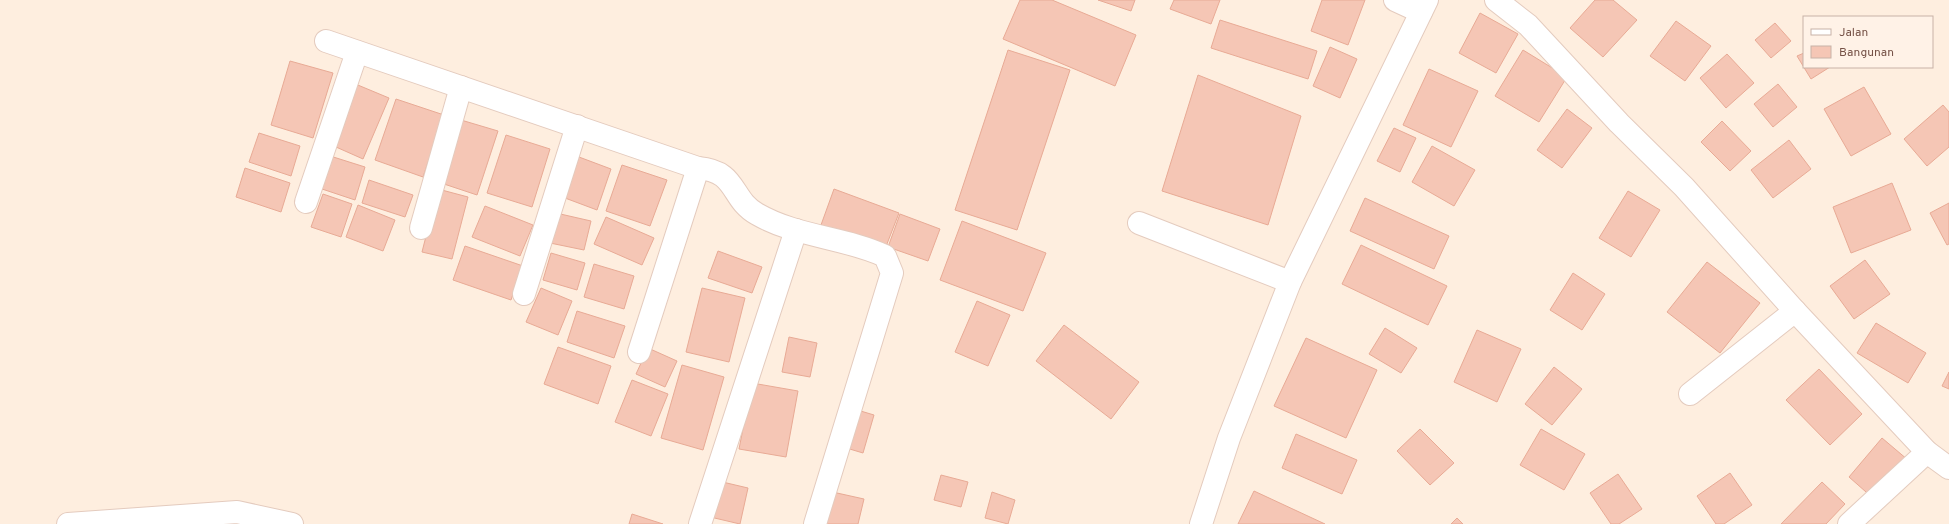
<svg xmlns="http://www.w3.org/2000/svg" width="1949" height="524" viewBox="0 0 1949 524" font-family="Overpass,sans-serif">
  <rect width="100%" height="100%" fill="#feeedf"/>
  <g fill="#f5c6b5" stroke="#e8aa95">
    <path d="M 1020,0 L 1052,0 L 1136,35 L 1115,86 L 1003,39 Z"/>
    <path d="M 1098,0 L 1135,0 L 1131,11 Z"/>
    <path d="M 1174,0 L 1220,0 L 1211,24 L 1170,9 Z"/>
    <path d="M 1322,0 L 1365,0 L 1348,45 L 1311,31 Z"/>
    <path d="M 1595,0 L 1613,0 L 1637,20 L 1603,57 L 1570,28 Z"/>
    <path d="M 1480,13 L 1518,34 L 1496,73 L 1459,53 Z"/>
    <path d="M 1220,20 L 1317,51 L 1308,79 L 1211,48 Z"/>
    <path d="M 1676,21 L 1711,46 L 1685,81 L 1650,56 Z"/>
    <path d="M 1775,23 L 1791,41 L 1771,58 L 1755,40 Z"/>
    <path d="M 1330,47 L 1357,59 L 1340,98 L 1313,86 Z"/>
    <path d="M 1008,50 L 1070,70 L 1017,230 L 955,210 Z"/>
    <path d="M 1523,50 L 1567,77 L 1539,122 L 1495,96 Z"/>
    <path d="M 1804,53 L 1804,67 L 1830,67 L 1811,79 L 1797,56 Z"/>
    <path d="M 1727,54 L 1754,83 L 1726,108 L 1700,78 Z"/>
    <path d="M 290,61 L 333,73 L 313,138 L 271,125 Z"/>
    <path d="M 1429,69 L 1478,91 L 1451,147 L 1403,125 Z"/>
    <path d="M 1198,75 L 1301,116 L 1268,225 L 1162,191 Z"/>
    <path d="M 353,83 L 389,98 L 363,159 L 327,143 Z"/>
    <path d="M 1778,84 L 1797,107 L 1773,127 L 1754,104 Z"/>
    <path d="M 1864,87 L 1891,134 L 1851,156 L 1824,109 Z"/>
    <path d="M 396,99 L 444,115 L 423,177 L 375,160 Z"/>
    <path d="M 1943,105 L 1949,112 L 1949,147 L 1927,166 L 1904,139 Z"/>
    <path d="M 1567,109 L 1592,128 L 1562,168 L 1537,150 Z"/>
    <path d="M 461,120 L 498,131 L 477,195 L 441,183 Z"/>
    <path d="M 1722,121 L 1751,151 L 1730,171 L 1701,142 Z"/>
    <path d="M 1394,128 L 1416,138 L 1400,172 L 1377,161 Z"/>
    <path d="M 259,133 L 300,146 L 291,176 L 249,162 Z"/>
    <path d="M 506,135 L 550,149 L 532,207 L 487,193 Z"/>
    <path d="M 1789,140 L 1811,169 L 1773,198 L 1751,170 Z"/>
    <path d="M 1432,146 L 1475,170 L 1454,206 L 1412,182 Z"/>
    <path d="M 327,155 L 365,167 L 355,200 L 316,187 Z"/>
    <path d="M 579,157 L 611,169 L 597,210 L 565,198 Z"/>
    <path d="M 622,165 L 667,180 L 650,226 L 606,211 Z"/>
    <path d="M 245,168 L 290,183 L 281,212 L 236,197 Z"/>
    <path d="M 369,180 L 413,195 L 405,217 L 362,203 Z"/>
    <path d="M 1892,183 L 1911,230 L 1851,253 L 1833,207 Z"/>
    <path d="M 438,189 L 468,197 L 452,259 L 422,252 Z"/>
    <path d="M 834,189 L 899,213 L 885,249 L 821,225 Z"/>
    <path d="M 1628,191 L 1660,210 L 1631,257 L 1599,238 Z"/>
    <path d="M 323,194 L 352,204 L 341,237 L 311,227 Z"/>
    <path d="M 1365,198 L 1449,236 L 1434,269 L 1350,231 Z"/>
    <path d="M 1949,203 L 1949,244 L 1947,245 L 1930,213 Z"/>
    <path d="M 358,205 L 395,220 L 383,251 L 346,237 Z"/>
    <path d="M 485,206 L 533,225 L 520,256 L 472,237 Z"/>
    <path d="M 556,213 L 591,221 L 584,250 L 550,243 Z"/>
    <path d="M 900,214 L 940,229 L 928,261 L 888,247 Z"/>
    <path d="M 606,217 L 654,238 L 642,265 L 594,244 Z"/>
    <path d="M 962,221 L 1046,253 L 1023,311 L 940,280 Z"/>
    <path d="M 1361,245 L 1447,286 L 1428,325 L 1342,284 Z"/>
    <path d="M 465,246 L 523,266 L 511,300 L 453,280 Z"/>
    <path d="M 718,251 L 762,267 L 752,293 L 708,278 Z"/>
    <path d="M 551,253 L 585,263 L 577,290 L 543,280 Z"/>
    <path d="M 1865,260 L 1890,294 L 1854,319 L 1830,286 Z"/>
    <path d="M 1707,262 L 1760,303 L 1720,353 L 1667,312 Z"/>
    <path d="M 594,264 L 634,276 L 624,309 L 584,297 Z"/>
    <path d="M 1573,273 L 1605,294 L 1582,330 L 1550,310 Z"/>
    <path d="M 541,288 L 572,301 L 558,335 L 526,322 Z"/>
    <path d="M 702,288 L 745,298 L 729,362 L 686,352 Z"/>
    <path d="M 977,301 L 1010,315 L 988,366 L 955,352 Z"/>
    <path d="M 577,311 L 625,326 L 614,358 L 567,342 Z"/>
    <path d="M 1876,323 L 1926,353 L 1908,383 L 1857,353 Z"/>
    <path d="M 1064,325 L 1139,382 L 1111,419 L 1036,361 Z"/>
    <path d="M 1385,328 L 1417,348 L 1401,373 L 1369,354 Z"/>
    <path d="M 1477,330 L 1521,349 L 1497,402 L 1454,382 Z"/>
    <path d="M 789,337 L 817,343 L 810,377 L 782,372 Z"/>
    <path d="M 1306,338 L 1377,370 L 1346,438 L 1274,406 Z"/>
    <path d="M 558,347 L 611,366 L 598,404 L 544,384 Z"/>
    <path d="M 648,348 L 677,361 L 665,387 L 636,374 Z"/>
    <path d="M 682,365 L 724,377 L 703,450 L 661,438 Z"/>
    <path d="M 1554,367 L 1582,389 L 1552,425 L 1525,404 Z"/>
    <path d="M 1819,369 L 1862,414 L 1830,445 L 1786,400 Z"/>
    <path d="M 1949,372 L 1949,389 L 1942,386 Z"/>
    <path d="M 632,380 L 668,394 L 651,436 L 615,422 Z"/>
    <path d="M 752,383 L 798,391 L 786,457 L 739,449 Z"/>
    <path d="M 854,409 L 874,415 L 863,453 L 843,447 Z"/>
    <path d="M 1420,429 L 1454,463 L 1430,485 L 1397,451 Z"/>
    <path d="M 1541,429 L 1585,454 L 1564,490 L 1520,465 Z"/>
    <path d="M 1296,434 L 1357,460 L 1342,494 L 1282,468 Z"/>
    <path d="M 1882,438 L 1908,460 L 1874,499 L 1849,477 Z"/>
    <path d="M 1730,473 L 1752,505 L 1724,524 L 1716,524 L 1697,496 Z"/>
    <path d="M 1618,474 L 1642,509 L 1619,524 L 1611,524 L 1590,493 Z"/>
    <path d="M 941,475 L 968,482 L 961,507 L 934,500 Z"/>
    <path d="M 714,480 L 748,488 L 740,524 L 706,516 Z"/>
    <path d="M 1822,482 L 1845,504 L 1826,524 L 1781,524 Z"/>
    <path d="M 828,491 L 864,499 L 858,524 L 820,524 Z"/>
    <path d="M 1254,491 L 1325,524 L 1238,524 Z"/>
    <path d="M 992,492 L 1015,500 L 1008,524 L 985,518 Z"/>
    <path d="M 632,514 L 663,524 L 629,524 Z"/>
    <path d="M 1457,518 L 1463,524 L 1451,524 Z"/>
  </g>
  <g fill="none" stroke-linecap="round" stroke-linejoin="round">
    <g stroke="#e4cbbe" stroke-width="24">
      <g id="minor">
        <path d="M 1395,0 L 1421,12"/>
        <path d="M 1496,0 L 1528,25 L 1619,123 L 1684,187 L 1795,311 L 1927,452 L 1949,468"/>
        <path d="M 326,41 L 698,168 C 738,171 730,199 757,214 C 797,237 844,237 885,256 L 892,273 L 815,524"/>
        <path d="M 306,202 L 357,52"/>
        <path d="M 1139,223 L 1290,282"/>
        <path d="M 421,228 L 461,87"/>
        <path d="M 524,294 L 577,126"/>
        <path d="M 639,352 L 698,168"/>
        <path d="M 1690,394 L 1795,311"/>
        <path d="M 68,524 L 237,512 L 292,524"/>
        <path d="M 700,524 L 796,230"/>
        <path d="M 1201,524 L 1229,438 L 1290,282 L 1427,0"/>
        <path d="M 1849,524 L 1927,452"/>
      </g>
    </g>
    <use href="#minor" stroke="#fff" stroke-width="22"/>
  </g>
  <rect x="1803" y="16" width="130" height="52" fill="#fff2e7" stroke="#c8b2a7"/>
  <rect x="1811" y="29" width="20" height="6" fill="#ffffff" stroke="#c8b2a7"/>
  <text x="1839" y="36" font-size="12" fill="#755146">Jalan</text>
  <rect x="1811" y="46" width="20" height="12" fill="#f5c6b5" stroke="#c8b2a7"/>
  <text x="1839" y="56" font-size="12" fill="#755146">Bangunan</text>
</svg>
